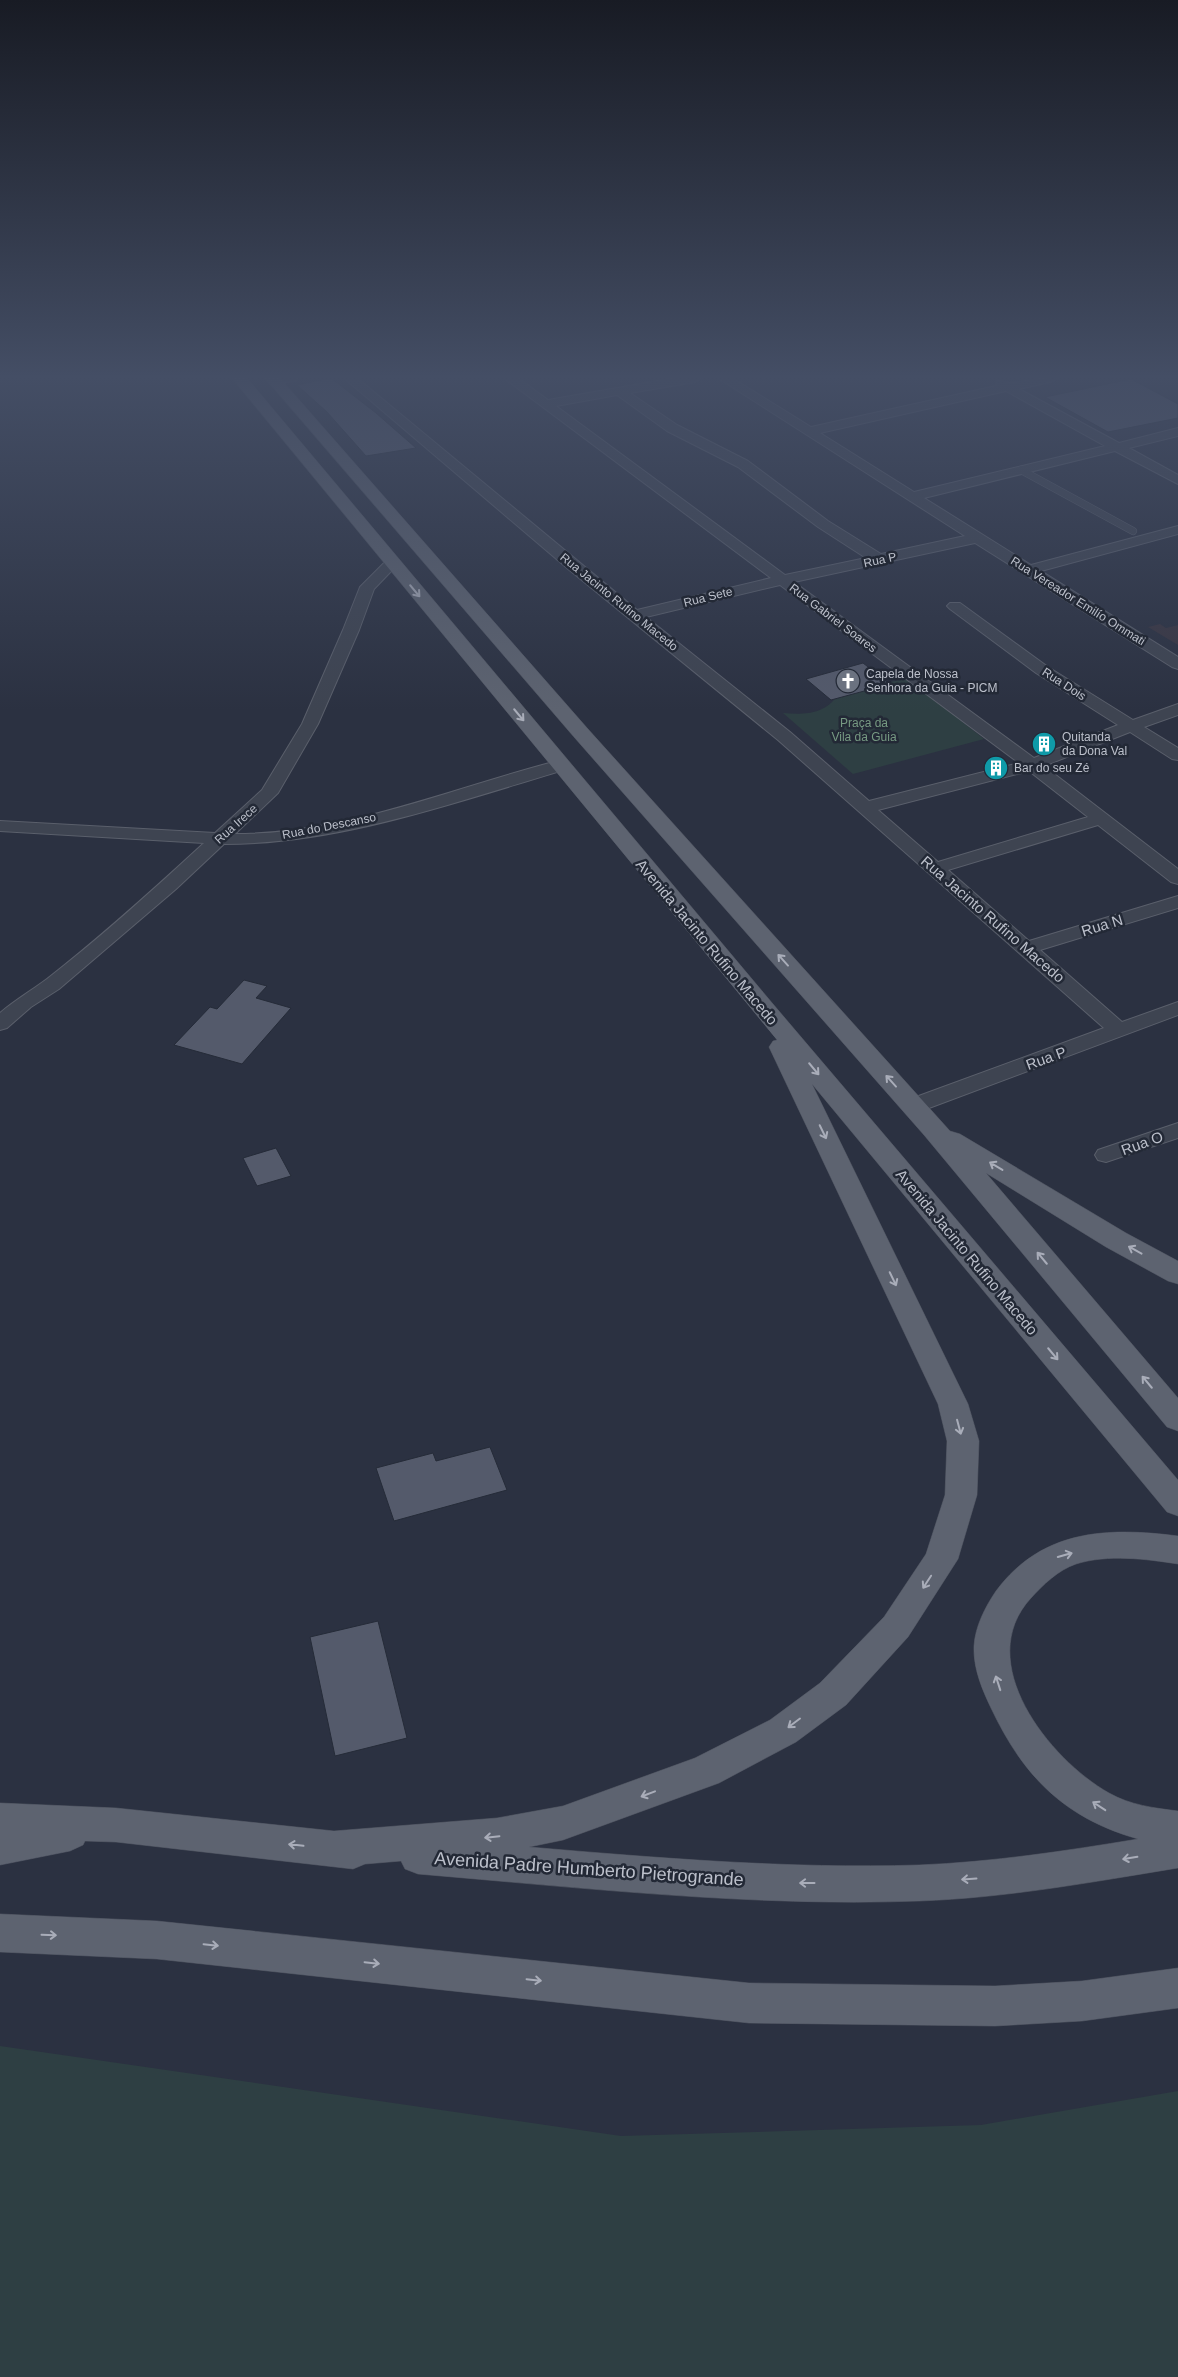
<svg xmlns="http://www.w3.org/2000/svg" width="1178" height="2377" viewBox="0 0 1178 2377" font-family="Arial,sans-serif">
  <rect width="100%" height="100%" fill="#2b3141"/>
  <path fill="#393642" d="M 1160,624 L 1166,628 L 1178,625 L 1178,645 L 1148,627 Z"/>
  <g fill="#2e3f43">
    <path d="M 907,678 L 984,739 L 853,774 L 783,713 C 805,715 825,714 838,695 Z"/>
    <path d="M 0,2046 L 621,2136 L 981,2125 L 1178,2091 L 1178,2377 L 0,2377 Z"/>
  </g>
  <g fill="#545a6b" stroke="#252b38">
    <path d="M 331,378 L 376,413 L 416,448 L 366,456 L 327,412 L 297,385 Z"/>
    <path d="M 1131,379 L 1178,404 L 1178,418 L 1108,432 L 1045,397 Z"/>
    <path d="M 863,663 L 890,684 L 831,700 L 806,679 Z"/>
    <path d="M 244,980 L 267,986 L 256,998 L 291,1008 L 242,1064 L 174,1045 L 210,1007 L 217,1009 Z"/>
    <path d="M 276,1148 L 291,1176 L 257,1186 L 243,1158 Z"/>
    <path d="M 490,1447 L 507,1490 L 394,1521 L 376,1468 L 433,1453 L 436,1461 Z"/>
    <path d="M 378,1621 L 407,1738 L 335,1756 L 310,1637 Z"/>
  </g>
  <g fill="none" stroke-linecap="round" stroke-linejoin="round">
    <g stroke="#5a5f6b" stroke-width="8">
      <path id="service" d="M 1021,470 L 1133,531"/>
    </g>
    <g stroke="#5a5f6b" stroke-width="2">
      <g id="minor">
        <path d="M 270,378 L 297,378 L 295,381 L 270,384 L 268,381 Z"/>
        <path d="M 344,378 L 357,378 L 637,610 L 771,578 L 504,378 L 518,378 L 548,400 L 675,378 L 701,378 L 695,382 L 630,393 L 677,425 L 748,461 L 828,521 L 881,554 L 965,536 L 718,378 L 732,378 L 811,427 L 996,386 L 997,381 C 1003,380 1006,384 1012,383 C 1027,381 1040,378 1056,378 L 1054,381 L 1019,389 L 1119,443 L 1178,428 L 1178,436 L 1129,448 L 1178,475 L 1178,484 L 1115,451 L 924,498 L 1031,565 L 1178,526 L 1178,534 L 1041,571 L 1178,657 L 1178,669 L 1172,667 L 975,543 L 794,582 L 1034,758 L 1118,725 L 1036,673 L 950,609 L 947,606 L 950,603 L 960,603 L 1048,667 L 1133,720 L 1178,704 L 1178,715 L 1144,727 L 1178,748 L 1178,760 L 1172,759 L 1130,732 L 1044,766 L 1178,869 L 1178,884 L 1171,882 L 1098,825 L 948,870 L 1029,941 L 1178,896 L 1178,908 L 1040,950 L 1122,1022 L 1178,1002 L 1178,1015 L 921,1111 L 913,1113 L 905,1111 L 902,1106 L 905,1101 L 1104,1028 L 778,740 L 567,568 ZM 1006,391 L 1105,446 L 914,492 L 820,433 ZM 617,395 L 667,431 L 738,467 L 818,527 L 866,558 L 785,575 L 556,406 ZM 780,585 L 1019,763 L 869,801 L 790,732 L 646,617 ZM 1029,771 L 1088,817 L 938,862 L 878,810 Z"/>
        <path d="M 392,559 L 399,563 L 374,589 L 359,630 L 318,724 L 278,793 L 235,834 C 348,834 454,787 561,760 L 567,761 L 570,765 L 567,769 C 456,802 340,844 224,844 L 176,889 L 59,989 L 31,1007 L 7,1028 L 0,1030 L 0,1013 C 15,1000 31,991 47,979 C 101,937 153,890 204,843 L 0,831 L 0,821 L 215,833 L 262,790 L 302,724 L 343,630 L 360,587 L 387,560 Z"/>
        <path d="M 1178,1123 L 1178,1138 L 1106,1162 L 1098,1160 L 1095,1155 L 1098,1150 Z"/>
      </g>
    </g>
    <g stroke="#484d5a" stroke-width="1">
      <g id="primary">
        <path d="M 232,378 L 247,378 L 773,1004 L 1178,1480 L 1178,1516 L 1167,1512 L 812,1084 L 968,1404 L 979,1441 L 977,1495 L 958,1559 L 908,1637 L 846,1705 L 796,1742 L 719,1783 L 563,1840 L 529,1847 C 659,1858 789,1869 919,1865 C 993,1862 1065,1851 1138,1839 C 1064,1818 1023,1776 991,1708 C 982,1689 973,1668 974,1646 C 975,1627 985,1607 996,1591 C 1042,1529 1108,1527 1178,1536 L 1178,1564 C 1146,1559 1108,1554 1076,1564 C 1058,1570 1043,1585 1031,1598 C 972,1662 1049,1759 1109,1793 C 1130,1805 1154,1808 1178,1811 L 1178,1868 C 1092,1882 1006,1898 919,1901 C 752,1907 585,1888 418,1874 L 405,1869 L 401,1861 L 365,1864 L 353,1869 L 116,1842 L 85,1841 L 83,1845 L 70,1851 L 0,1865 L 0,1803 L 116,1808 L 334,1831 L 497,1818 L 563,1806 L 695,1758 L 770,1720 L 820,1683 L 884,1617 L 926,1554 L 945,1495 L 947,1441 L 938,1404 L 769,1047 L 773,1041 L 777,1040 Z"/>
        <path d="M 265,378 L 280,378 L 588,729 L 950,1131 L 960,1134 L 1126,1233 L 1178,1261 L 1178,1284 L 1168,1281 L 1106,1247 L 986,1173 L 1178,1398 L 1178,1431 L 1167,1427 L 924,1135 L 574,737 Z"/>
        <path d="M 0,1914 L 157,1921 L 749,1983 L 995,1986 L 1082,1981 L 1178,1968 L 1178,2008 L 1082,2021 L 995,2026 L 749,2023 L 157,1959 L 0,1952 Z"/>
      </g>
    </g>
    <use href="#service" stroke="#3e4451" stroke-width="7"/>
    <use href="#minor" fill="#3e4451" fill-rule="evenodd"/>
    <use href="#primary" fill="#5d6370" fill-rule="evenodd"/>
  </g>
  <defs><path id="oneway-shaft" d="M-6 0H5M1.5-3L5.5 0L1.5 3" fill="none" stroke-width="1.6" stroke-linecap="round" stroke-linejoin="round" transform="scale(1.25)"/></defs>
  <g stroke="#a9adb9">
    <use href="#oneway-shaft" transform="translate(415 591) rotate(50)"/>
    <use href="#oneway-shaft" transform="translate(519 715) rotate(50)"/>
    <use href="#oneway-shaft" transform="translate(783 960) rotate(-132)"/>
    <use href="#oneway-shaft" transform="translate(814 1069) rotate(50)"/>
    <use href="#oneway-shaft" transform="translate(891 1081) rotate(-132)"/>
    <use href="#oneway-shaft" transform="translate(823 1132) rotate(64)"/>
    <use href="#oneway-shaft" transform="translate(996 1166) rotate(-149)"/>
    <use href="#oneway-shaft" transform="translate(1135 1250) rotate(-151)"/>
    <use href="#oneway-shaft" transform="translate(1042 1258) rotate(-130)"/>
    <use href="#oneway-shaft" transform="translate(893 1279) rotate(64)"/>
    <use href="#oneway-shaft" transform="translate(1053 1354) rotate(50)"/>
    <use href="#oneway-shaft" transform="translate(1147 1382) rotate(-130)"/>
    <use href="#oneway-shaft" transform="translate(959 1427) rotate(75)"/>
    <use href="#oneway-shaft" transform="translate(1065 1555) rotate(-16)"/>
    <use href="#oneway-shaft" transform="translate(927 1582) rotate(123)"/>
    <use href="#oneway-shaft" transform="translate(998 1683) rotate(-108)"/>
    <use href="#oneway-shaft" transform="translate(794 1723) rotate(143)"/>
    <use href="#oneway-shaft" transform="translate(648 1794) rotate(159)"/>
    <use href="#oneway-shaft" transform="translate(1099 1806) rotate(-147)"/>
    <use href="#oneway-shaft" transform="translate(492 1837) rotate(174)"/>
    <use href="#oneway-shaft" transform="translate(296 1845) rotate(-174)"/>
    <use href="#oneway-shaft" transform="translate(1130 1858) rotate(171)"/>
    <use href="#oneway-shaft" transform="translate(969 1879) rotate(176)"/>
    <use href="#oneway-shaft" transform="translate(807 1883) rotate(-180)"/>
    <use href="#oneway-shaft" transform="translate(49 1935) rotate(2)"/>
    <use href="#oneway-shaft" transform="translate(211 1945) rotate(6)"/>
    <use href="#oneway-shaft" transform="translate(372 1963) rotate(6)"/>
    <use href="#oneway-shaft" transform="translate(534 1980) rotate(6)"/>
  </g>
  <linearGradient id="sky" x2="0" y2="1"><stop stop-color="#181b24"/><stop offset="0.53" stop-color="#444e65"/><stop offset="1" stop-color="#444e65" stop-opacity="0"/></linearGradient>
  <rect width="1178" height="711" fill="url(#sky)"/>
  <defs>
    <g id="church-disc" transform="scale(1.25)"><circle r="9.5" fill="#6b7280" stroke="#232936"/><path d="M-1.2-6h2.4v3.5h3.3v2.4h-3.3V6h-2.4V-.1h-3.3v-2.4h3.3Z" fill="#fff"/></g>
    <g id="building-disc" transform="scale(1.25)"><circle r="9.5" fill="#0f9aa8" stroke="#232936"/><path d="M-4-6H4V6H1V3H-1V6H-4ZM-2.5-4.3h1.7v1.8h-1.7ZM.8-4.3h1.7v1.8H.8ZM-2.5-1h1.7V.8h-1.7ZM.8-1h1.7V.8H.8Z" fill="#fff"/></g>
  </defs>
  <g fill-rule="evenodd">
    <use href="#church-disc" x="848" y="681"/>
    <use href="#building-disc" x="1044" y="744"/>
    <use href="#building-disc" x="996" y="768"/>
  </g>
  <g text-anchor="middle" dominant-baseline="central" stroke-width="5" stroke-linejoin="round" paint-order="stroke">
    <g font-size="12" fill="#bcc0cb" stroke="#232936">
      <text transform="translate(880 560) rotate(-12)">Rua P</text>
      <text transform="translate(708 597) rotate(-14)">Rua Sete</text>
      <text transform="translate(1078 601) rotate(32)">Rua Vereador Emilío Ommati</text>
      <text transform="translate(619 602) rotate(39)">Rua Jacinto Rufino Macedo</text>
      <text transform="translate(833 618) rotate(37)">Rua Gabriel Soares</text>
      <text transform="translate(1064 684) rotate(33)">Rua Dois</text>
      <text transform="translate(236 824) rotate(-42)">Rua Irece</text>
      <text transform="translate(329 826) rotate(-11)">Rua do Descanso</text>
    </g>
    <g font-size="12" fill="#bcc0cb" stroke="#232936" text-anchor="start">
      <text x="866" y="674">Capela de Nossa<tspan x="866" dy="14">Senhora da Guia - PICM</tspan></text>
      <text x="1062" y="737">Quitanda<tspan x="1062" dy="14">da Dona Val</tspan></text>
      <text x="1014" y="768">Bar do seu Zé</text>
    </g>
    <g font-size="12" fill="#769982" stroke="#232936">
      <text x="864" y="723">Praça da<tspan x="864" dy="14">Vila da Guia</tspan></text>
    </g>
    <g font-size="15" fill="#bcc0cb" stroke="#232936">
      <text transform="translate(993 919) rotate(41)">Rua Jacinto Rufino Macedo</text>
      <text transform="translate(1102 925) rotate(-17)">Rua N</text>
      <text transform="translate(707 942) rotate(50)">Avenida Jacinto Rufino Macedo</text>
      <text transform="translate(1046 1058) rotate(-20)">Rua P</text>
      <text transform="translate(1142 1143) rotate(-20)">Rua O</text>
      <text transform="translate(967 1252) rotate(50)">Avenida Jacinto Rufino Macedo</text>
    </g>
    <g font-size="18" fill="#bcc0cb" stroke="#232936">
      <text transform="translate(589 1869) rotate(4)">Avenida Padre Humberto Pietrogrande</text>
    </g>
  </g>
</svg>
